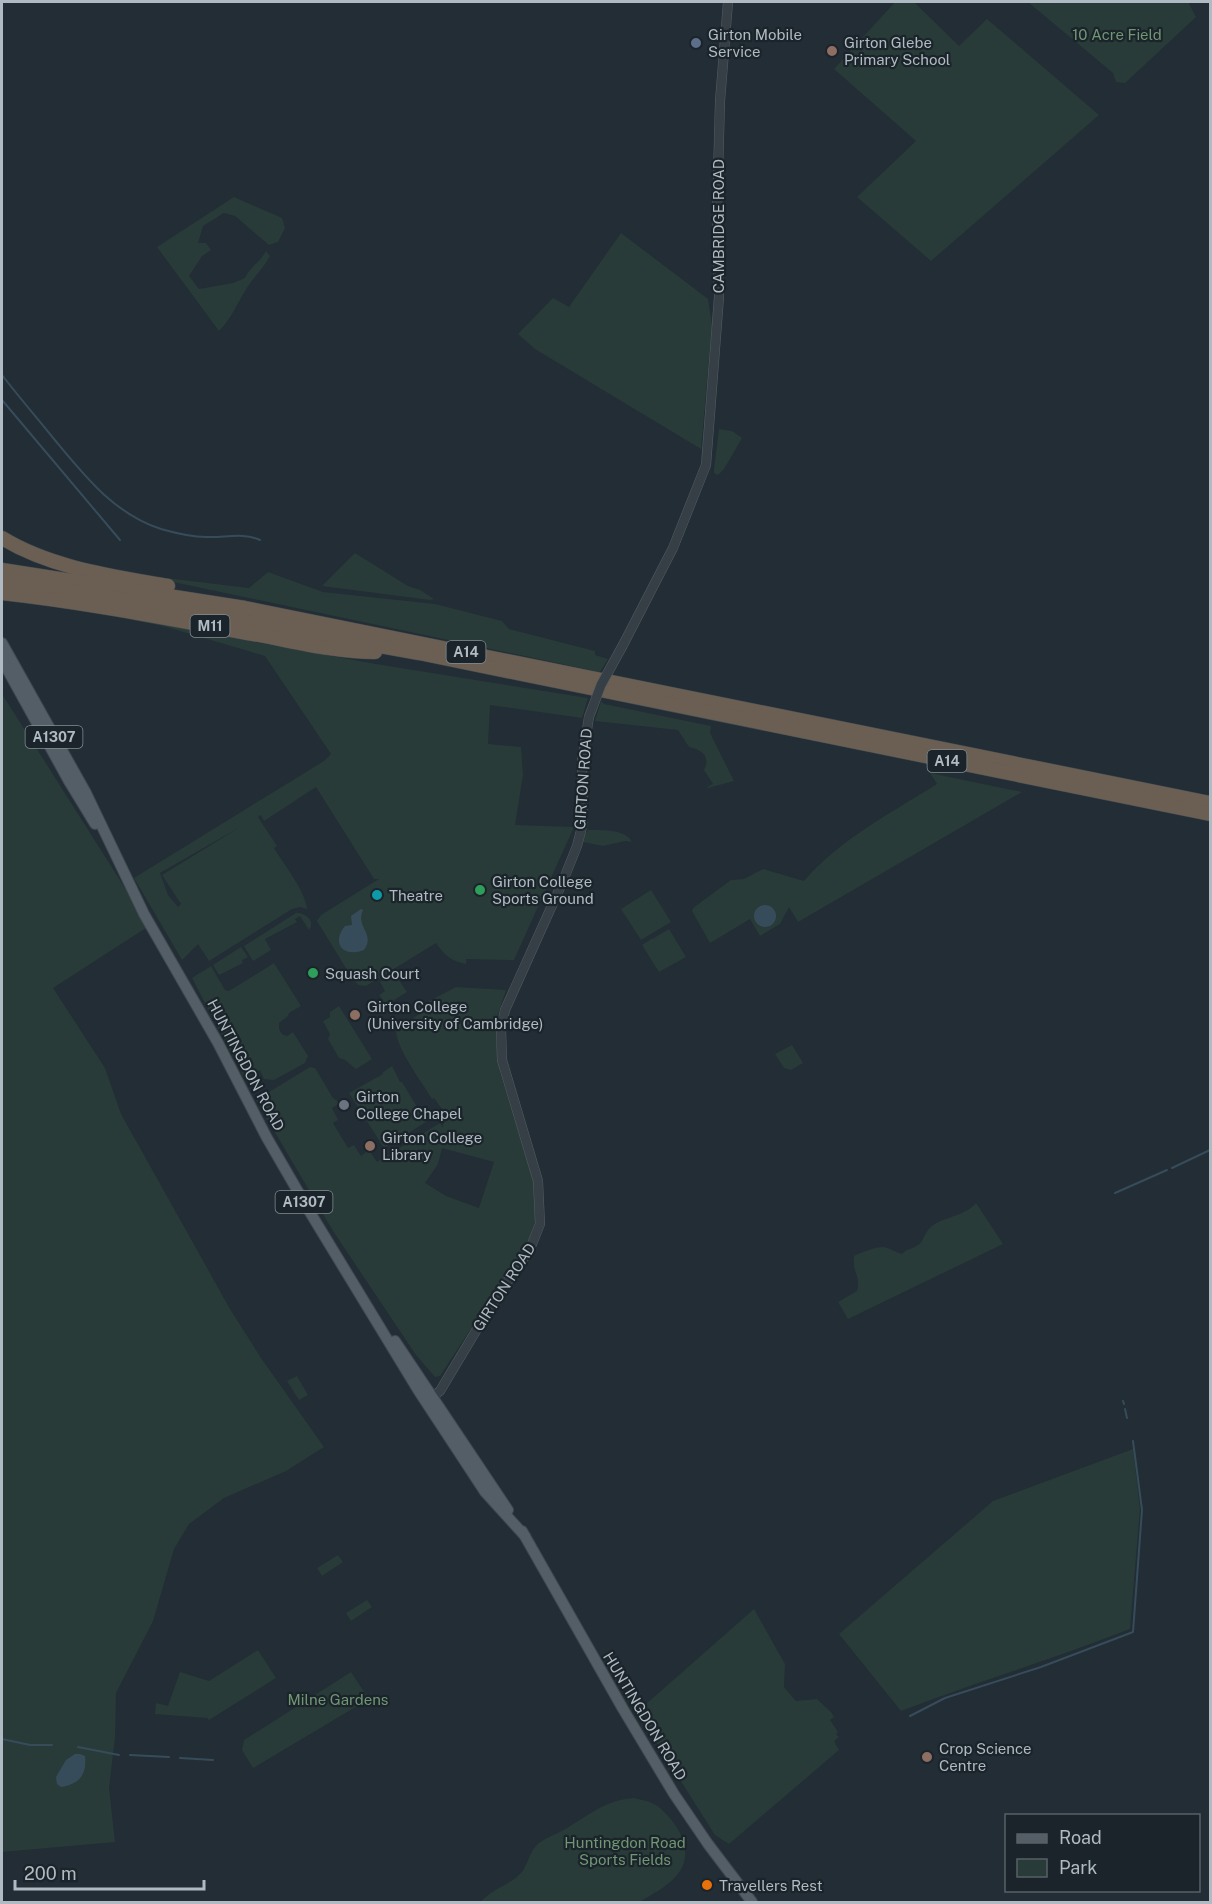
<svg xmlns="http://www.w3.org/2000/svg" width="1212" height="1904" viewBox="0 0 1212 1904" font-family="'Public Sans',sans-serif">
  <rect width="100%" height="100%" fill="#222d35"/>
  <g fill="#283b38" fill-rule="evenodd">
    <path d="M 895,2 L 914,2 L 959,46 L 987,19 L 1099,115 L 931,261 L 857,197 L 916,141 L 834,69 Z"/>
    <path d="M 1028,2 L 1188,2 L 1196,17 L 1125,83 L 1116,82 L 1113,73 Z"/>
    <path d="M 234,197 L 282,218 L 285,228 L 278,242 L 269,245 L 235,216 L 224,213 L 203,226 L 198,243 L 206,243 L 211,250 L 202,256 L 189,276 L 199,289 L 233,283 L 245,278 C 250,267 260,262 266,251 L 270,256 C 263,269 252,279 245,291 C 236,306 231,319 219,331 L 157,247 Z"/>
    <path d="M 621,233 L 708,299 L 712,325 L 701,449 L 535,349 L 518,334 L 553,298 L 569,307 Z"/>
    <path d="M 719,429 L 732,431 L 742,438 L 724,469 L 718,475 L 714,473 L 714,469 Z"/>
    <path d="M 355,553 L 408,586 L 420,590 L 434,599 L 430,600 L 322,586 Z"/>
    <path d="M 268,572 L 323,592 L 435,604 L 502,621 L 509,629 L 595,651 L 595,655 L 608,659 L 600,672 L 140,575 L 249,588 Z"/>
    <path d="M 119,613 L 227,637 L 376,664 L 588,698 L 582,718 L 490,705 L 488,744 L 521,747 L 523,775 L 515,825 L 574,827 L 514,960 L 466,959 L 466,964 C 451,961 445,956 436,943 L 366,986 L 358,985 L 352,978 L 317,921 L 321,915 L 379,879 L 374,879 L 316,787 L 264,821 L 261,815 L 258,817 L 277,846 L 274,848 C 283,863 306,892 307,909 L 300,907 L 292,909 L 209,961 L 198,944 L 182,960 L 134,878 L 324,761 L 331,754 L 265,656 L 163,626 L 117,617 ZM 240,827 L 162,875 L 181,904 L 178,907 L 168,895 L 160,873 Z"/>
    <path d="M 2,694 L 149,926 L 53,988 L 105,1068 L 121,1114 L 230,1309 L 261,1358 L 324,1447 L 286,1471 L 224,1498 L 189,1524 L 174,1549 L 153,1621 L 116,1693 L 115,1737 L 109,1788 L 115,1842 L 2,1852 Z"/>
    <path d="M 601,701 L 604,704 L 711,726 L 710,733 L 734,781 L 708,788 L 707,787 L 713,784 L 704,770 C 711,756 702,750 689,747 L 678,730 L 595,721 Z"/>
    <path d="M 930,773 L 1022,792 L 798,922 L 789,907 L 780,924 L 760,936 L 750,919 L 710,943 L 692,911 L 693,908 L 731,880 L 744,879 L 763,869 L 804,881 C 840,839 891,813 937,784 Z"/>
    <path d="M 588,830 C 602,830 626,829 632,842 L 625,841 L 603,846 L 583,842 L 583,836 Z"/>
    <path d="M 651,890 L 671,922 L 641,940 L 621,909 Z"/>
    <path d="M 296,913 C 305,912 316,921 309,930 L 300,916 L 295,919 L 297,922 L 265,939 L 271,950 L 253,961 L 244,946 Z"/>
    <path d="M 669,929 L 686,957 L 659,972 L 642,945 L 653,938 L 655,940 L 654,938 Z"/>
    <path d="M 241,947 L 248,957 L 242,960 L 243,963 L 219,975 L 213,965 Z"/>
    <path d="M 274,963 L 301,1006 L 289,1013 L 288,1016 L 279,1023 L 279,1029 L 282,1034 L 287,1036 L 293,1032 L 308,1056 L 305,1063 L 274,1080 L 264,1079 L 260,1070 L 244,1077 L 192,978 L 211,966 L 225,990 L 229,991 Z"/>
    <path d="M 395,974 L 407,992 L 386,1005 L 379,995 L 385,991 L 380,982 Z"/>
    <path d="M 456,987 L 506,990 L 497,1017 L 496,1036 L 500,1072 L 533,1180 L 536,1203 L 535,1223 L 530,1238 L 440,1376 L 435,1377 L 416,1355 L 333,1231 L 256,1100 L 310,1067 L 315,1068 L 333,1098 L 340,1103 L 332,1108 L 338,1120 L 333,1123 L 348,1148 L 354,1145 L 361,1156 L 369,1150 L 377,1162 L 440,1123 L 443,1128 L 444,1112 L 434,1098 L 432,1099 C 422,1082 395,1047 396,1029 L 421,1013 L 418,1007 ZM 442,1148 L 494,1162 L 479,1208 L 446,1196 L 425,1183 L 438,1164 Z"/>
    <path d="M 339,1006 L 372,1059 L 356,1069 L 345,1060 L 339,1058 L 328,1039 L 330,1034 L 323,1021 L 330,1017 L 330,1012 Z"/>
    <path d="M 792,1045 L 803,1063 L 791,1070 L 784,1068 L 775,1054 Z"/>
    <path d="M 392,1066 L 400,1082 L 402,1082 L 426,1122 L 384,1148 L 349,1093 L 383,1074 L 382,1073 Z"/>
    <path d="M 976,1203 L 1003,1244 L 848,1319 L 838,1302 L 857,1291 C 861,1275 852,1273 854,1256 C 861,1252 876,1247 883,1247 C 888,1247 897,1253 902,1254 C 909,1247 911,1250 918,1245 C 925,1241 923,1231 935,1224 C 949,1216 966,1215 976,1203 Z"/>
    <path d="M 297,1376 L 308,1395 L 299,1400 L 287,1381 Z"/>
    <path d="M 1133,1449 L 1140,1509 L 1130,1629 C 1054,1659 976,1682 901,1711 L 839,1634 L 993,1501 Z"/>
    <path d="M 338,1555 L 343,1562 L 322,1576 L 317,1568 Z"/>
    <path d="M 367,1600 L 372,1607 L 351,1621 L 346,1613 Z"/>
    <path d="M 754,1609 L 785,1664 L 784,1687 L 796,1701 L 817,1699 L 831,1712 L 834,1717 L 830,1720 L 838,1732 L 836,1734 L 839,1737 L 834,1741 L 839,1750 L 729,1844 L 715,1835 L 637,1712 Z"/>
    <path d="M 258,1650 L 276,1678 L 209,1720 L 207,1718 L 155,1714 L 156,1703 L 168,1706 L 180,1672 L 209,1681 Z"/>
    <path d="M 351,1672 L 369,1699 L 253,1768 L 242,1750 L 244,1740 Z"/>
    <path d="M 634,1798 C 641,1800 650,1801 656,1805 C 675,1819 695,1848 680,1871 C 671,1885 653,1894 639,1902 L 481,1902 C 490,1890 507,1886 519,1875 C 527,1868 528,1856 535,1847 C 544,1837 556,1835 567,1828 C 590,1814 606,1800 634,1798 Z"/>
  </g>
  <g fill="#374c5a">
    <circle cx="765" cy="916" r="11"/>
    <path d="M 361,909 L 363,910 C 355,927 376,934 364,950 C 343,958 331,943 345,926 L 352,925 L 351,916 Z"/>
    <path d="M 75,1754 L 80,1754 L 85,1756 C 87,1775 79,1784 61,1787 L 57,1784 L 56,1777 L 66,1760 Z"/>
  </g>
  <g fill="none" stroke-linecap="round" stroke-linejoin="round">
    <g stroke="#374c5a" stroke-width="2">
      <path d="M 2,375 C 19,397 37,418 54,439 C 84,475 114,514 161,529 C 175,533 191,537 206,537 C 224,538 243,532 260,540"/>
      <path d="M 2,400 L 120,540"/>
      <path d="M 1172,1168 L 1210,1150"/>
      <path d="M 1115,1193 L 1167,1170"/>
      <path d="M 1123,1401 L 1124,1404"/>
      <path d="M 1125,1409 L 1127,1418"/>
      <path d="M 910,1716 L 945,1698 L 1041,1667 L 1133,1632 L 1142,1510 L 1133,1441"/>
      <path d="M 2,1739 L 30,1745 L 52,1745"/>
      <path d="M 78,1747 L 119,1755"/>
      <path d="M 130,1755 L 169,1757"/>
      <path d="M 180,1758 L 213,1760"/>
    </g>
    <g stroke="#535d64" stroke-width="10">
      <g id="minor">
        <path d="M 623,645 L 673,548 L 706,465 L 719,297 L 717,213 L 720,101 L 728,2"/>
        <path d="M 428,1400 L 440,1391 L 492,1304 L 530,1249 L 540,1224 L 538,1181 L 502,1060 L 501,1029 L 505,1010 L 563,881 L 577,846 L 583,823 L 582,761 L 589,717"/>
      </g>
    </g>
    <g stroke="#3f484f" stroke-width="12">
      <g id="major">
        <path d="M 2,643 L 86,793 L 144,914 L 218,1043 L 267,1138 L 311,1214 L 418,1390 L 485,1492 L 525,1536"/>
        <path d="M 2,660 L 70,783 L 95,824"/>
        <path d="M 395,1341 L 508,1510"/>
        <path d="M 522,1531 L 623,1709 L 674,1794 L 708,1844 L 752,1902"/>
      </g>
    </g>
    <g stroke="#404a50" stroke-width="15">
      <g id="highway">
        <path d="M 2,538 C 51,568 112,576 168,586"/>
        <path d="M 2,570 L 245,608 L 1210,803"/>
        <path d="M 2,582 L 91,594 L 419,653 L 1210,814"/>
        <path d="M 2,593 C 84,602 165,618 247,633 C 289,640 332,652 375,652"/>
      </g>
    </g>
    <use href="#minor" stroke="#363f46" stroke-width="9"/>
    <use href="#major" stroke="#545e66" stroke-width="10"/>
    <use href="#highway" stroke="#6b5e53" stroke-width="14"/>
    <g stroke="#535d64" stroke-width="10" stroke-linecap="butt">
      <path id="minor-bridge" d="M 589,717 L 601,685 L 623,645"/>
    </g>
    <use href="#minor-bridge" stroke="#363f46" stroke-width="9"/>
  </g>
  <circle fill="#5c6f8a" stroke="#1b242a" stroke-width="2" cx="696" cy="43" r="6"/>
  <g fill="#8d6e63" stroke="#1b242a" stroke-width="2">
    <circle cx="832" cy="51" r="6"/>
    <circle cx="355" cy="1015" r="6"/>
    <circle cx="370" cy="1146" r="6"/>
    <circle cx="927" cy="1757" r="6"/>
  </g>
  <g fill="#2e9e5b" stroke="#1b242a" stroke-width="2">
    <circle cx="480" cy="890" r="6"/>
    <circle cx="313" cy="973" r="6"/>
  </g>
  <circle fill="#0f9aa8" stroke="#1b242a" stroke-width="2" cx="377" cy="895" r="6"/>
  <circle fill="#6b7280" stroke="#1b242a" stroke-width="2" cx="344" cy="1105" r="6"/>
  <circle fill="#e8710a" stroke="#1b242a" stroke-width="2" cx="707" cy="1885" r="6"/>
  <g text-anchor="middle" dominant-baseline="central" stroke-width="4.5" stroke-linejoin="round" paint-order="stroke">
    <g fill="#1b242a" stroke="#838d94" stroke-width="1.5">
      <rect x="190.5" y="615" width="39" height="22" rx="4.5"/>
      <rect x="446.5" y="641" width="39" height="22" rx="4.5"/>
      <rect x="25.5" y="726" width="57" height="22" rx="4.5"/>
      <rect x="927.5" y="750" width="39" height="22" rx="4.5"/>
      <rect x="275.5" y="1191" width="57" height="22" rx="4.5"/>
    </g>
    <g font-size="14" font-weight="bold" fill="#b0bac2">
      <text x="210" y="626">M11</text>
      <text x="466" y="652">A14</text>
      <text x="54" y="737">A1307</text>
      <text x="947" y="761">A14</text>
      <text x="304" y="1202">A1307</text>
    </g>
    <g font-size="15" fill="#b0bac2" stroke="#1b242a" text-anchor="start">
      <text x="708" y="34">Girton Mobile<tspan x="708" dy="17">Service</tspan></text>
      <text x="844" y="42">Girton Glebe<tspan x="844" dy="17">Primary School</tspan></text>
      <text x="492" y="881">Girton College<tspan x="492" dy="17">Sports Ground</tspan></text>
      <text x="389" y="895">Theatre</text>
      <text x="325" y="973">Squash Court</text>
      <text x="367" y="1006">Girton College<tspan x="367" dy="17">(University of Cambridge)</tspan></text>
      <text x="356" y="1096">Girton<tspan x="356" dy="17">College Chapel</tspan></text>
      <text x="382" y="1137">Girton College<tspan x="382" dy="17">Library</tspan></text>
      <text x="939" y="1748">Crop Science<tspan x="939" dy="17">Centre</tspan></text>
      <text x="719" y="1885">Travellers Rest</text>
    </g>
    <g font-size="15" fill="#719674" stroke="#1b242a">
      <text x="1117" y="34">10 Acre Field</text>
      <text x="338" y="1699">Milne Gardens</text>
      <text x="625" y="1842">Huntingdon Road<tspan x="625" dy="17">Sports Fields</tspan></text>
    </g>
    <g font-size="15" fill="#b0bac2" stroke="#1b242a">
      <text transform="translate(718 226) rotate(-90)">CAMBRIDGE ROAD</text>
      <text transform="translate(583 779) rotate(-86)">GIRTON ROAD</text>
      <text transform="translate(246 1065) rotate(62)">HUNTINGDON ROAD</text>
      <text transform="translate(504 1287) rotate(-57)">GIRTON ROAD</text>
      <text transform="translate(645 1716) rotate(59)">HUNTINGDON ROAD</text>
    </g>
  </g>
  <rect width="1212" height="1904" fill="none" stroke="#b0bac2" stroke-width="6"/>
  <rect x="1005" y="1814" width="195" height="78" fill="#1b242a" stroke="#576067" stroke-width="1.5"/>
  <rect x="1017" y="1834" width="30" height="9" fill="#545e66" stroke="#576067" stroke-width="1.5"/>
  <text x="1059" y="1844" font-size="18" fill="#b0bac2">Road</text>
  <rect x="1017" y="1859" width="30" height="18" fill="#283b38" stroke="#576067" stroke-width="1.5"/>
  <text x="1059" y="1874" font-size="18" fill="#b0bac2">Park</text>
  <path d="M15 1880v9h189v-9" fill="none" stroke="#b0bac2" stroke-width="3"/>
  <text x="24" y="1880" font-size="18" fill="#b0bac2" stroke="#1b242a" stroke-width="4.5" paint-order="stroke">200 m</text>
</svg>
